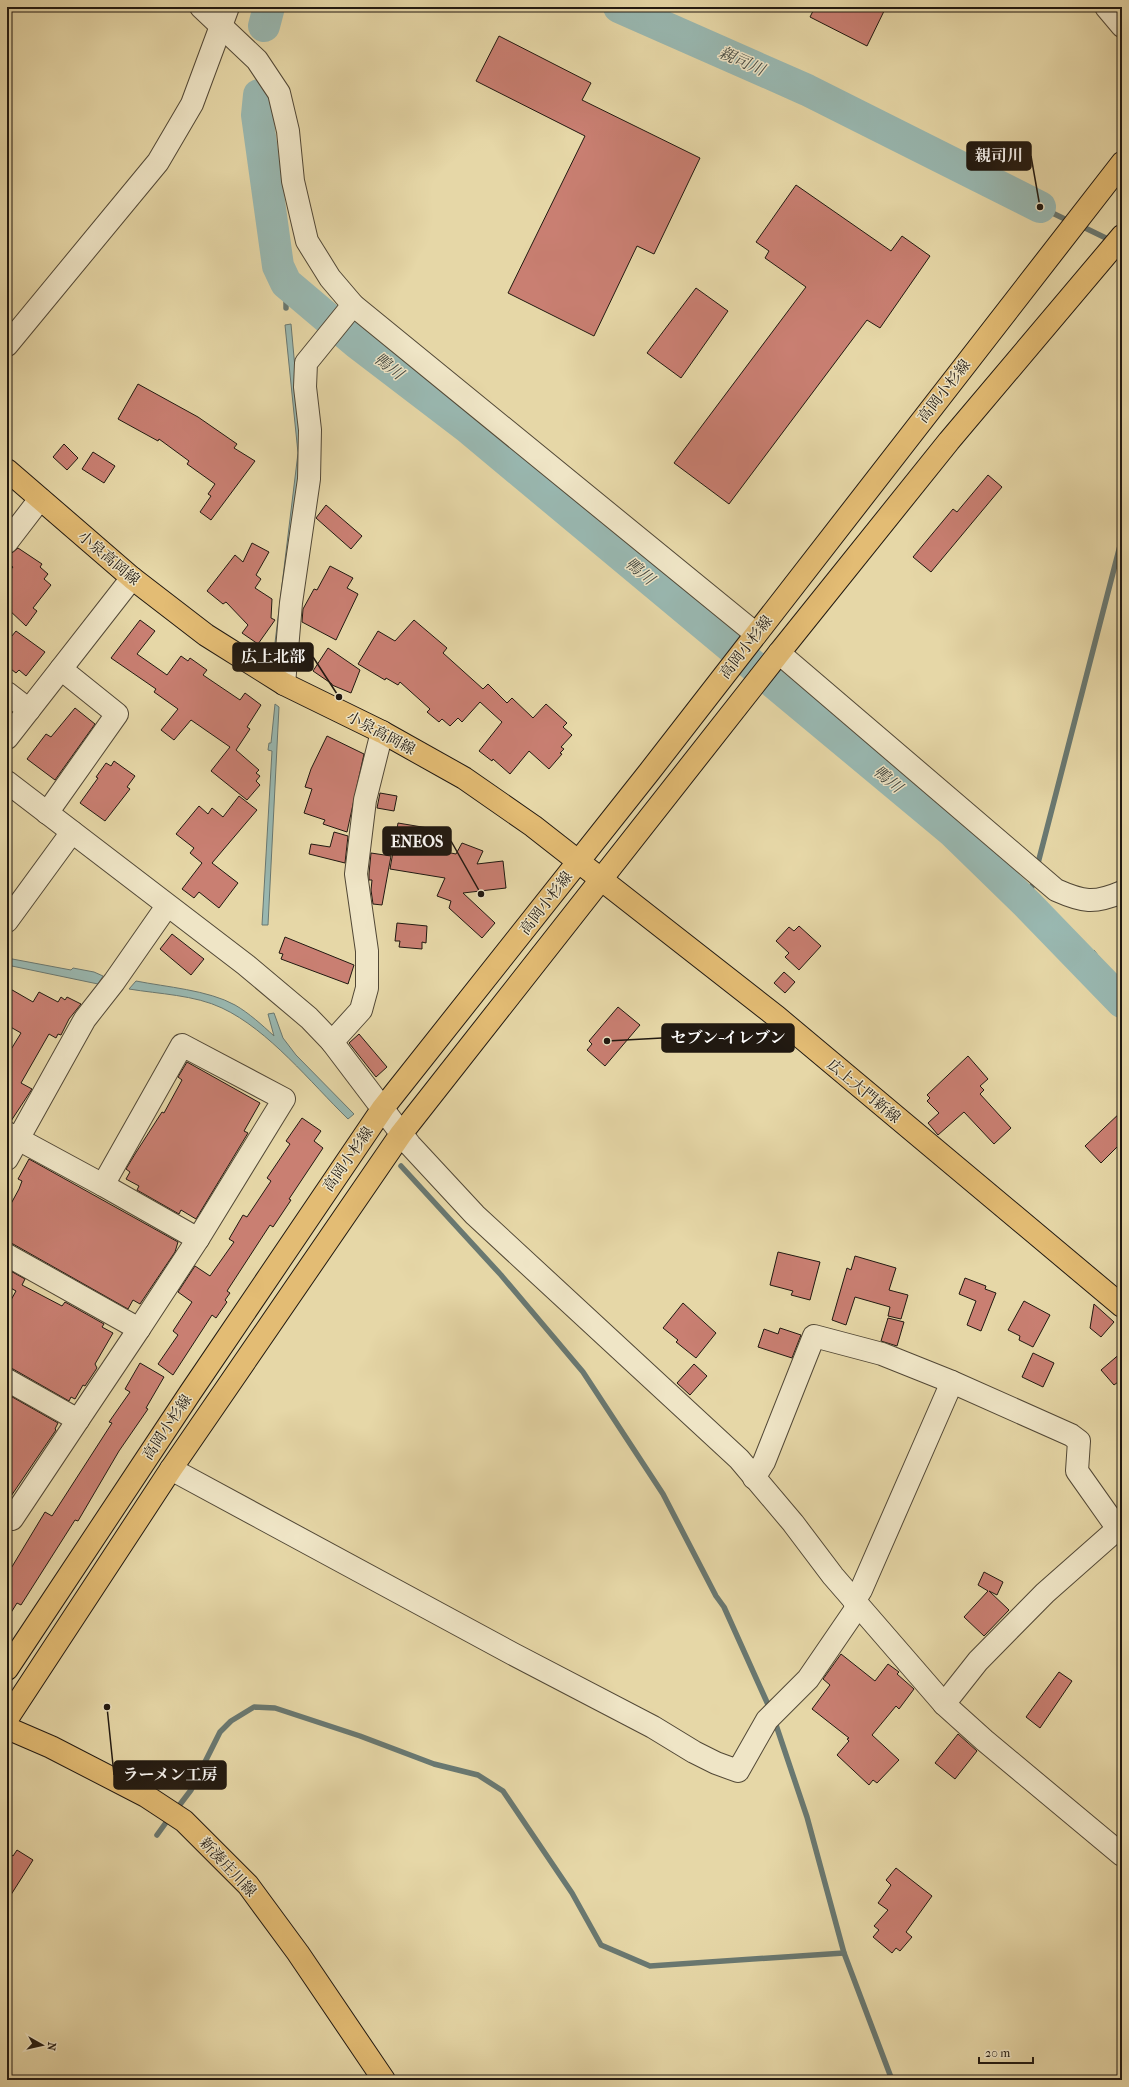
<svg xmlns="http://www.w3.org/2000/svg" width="1129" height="2087" viewBox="0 0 1129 2087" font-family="'IM FELL French Canon','Noto Serif JP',serif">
  <rect width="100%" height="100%" fill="#e6d7a7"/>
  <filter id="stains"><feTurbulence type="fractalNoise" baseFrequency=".005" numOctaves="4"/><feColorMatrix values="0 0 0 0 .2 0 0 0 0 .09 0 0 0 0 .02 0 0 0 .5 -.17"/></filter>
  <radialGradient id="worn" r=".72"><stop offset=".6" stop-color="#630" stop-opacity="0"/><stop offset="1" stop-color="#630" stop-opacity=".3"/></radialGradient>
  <g fill="#99b8b1" stroke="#697871">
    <path d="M 291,324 L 302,446 L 280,652 L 274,651 L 298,453 L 285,325 Z"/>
    <path d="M 275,704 L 279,707 L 268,925 L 262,925 L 272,751 L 268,750 L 269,743 L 271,743 Z"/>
    <path d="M 1053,919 L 1088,955 L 1094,950 L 1118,981 L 1122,990 L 1122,1013 L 1080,969 L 1075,973 L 1072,970 L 1075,965 L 1041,930 Z"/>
    <path d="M 7,958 L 71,970 L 73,968 L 94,972 L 103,976 L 98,984 L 7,965 Z"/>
    <path d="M 136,981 C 166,987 208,990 235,1005 C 249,1013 262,1025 274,1036 L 268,1014 L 274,1013 L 283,1038 L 296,1055 L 354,1114 L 348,1119 C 311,1083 269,1030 222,1008 C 195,995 159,994 129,989 Z"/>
  </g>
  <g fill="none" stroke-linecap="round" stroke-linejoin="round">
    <path stroke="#5d6861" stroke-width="1" d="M 1122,991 L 1117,990 L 1114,982 L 1095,957 L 1085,958 L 1054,925 L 1048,929 L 1048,931 L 1122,1007"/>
    <g stroke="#697871" stroke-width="5.5">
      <path d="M 1040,207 L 1071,222"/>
      <path d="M 1079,225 L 1112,241"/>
      <path d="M 286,283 L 286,308"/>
      <path d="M 1037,867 L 1122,538"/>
      <path d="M 1027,904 L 1034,879"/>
      <path d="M 401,1166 L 501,1275 L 583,1372 L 663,1494 L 716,1596 L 724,1607 L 770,1709"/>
      <path d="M 774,1719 L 807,1817 L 844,1953 L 892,2080"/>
      <path d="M 175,1811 L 191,1790 L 220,1732 L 231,1721 L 254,1707 L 275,1708 L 360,1736 L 434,1764 L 478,1775 L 503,1791 L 572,1893 L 601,1945 L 650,1966 L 844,1953"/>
      <path d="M 157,1835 L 170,1817"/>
    </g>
    <g stroke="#99b8b1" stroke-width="32">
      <path d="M 619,7 L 807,90 L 1040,207"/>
      <path d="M 264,26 L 269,7"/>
      <path d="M 259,95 L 257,115 L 278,266 L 286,283 L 357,343 L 467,427 L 953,832 L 1027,904 L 1122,1002"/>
    </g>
  </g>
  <g fill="#c97f72" stroke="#211911">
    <path d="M 815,7 L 886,7 L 867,46 L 810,17 Z"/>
    <path d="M 499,36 L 591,83 L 582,100 L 700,158 L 654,254 L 637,246 L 594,336 L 508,293 L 585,136 L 476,81 Z"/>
    <path d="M 796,185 L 891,251 L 902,236 L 930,256 L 880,328 L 867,320 L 729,504 L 674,463 L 806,287 L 765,258 L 769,251 L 756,242 Z"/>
    <path d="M 696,288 L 728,311 L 681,378 L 647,353 Z"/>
    <path d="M 138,384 L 198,417 L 237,444 L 234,448 L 255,461 L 211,520 L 200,512 L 211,496 L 208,494 L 215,484 L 187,464 L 189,461 L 159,439 L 158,441 L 118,419 Z"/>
    <path d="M 64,444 L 78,458 L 67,470 L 53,457 Z"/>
    <path d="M 93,452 L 115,466 L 104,483 L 82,469 Z"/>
    <path d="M 988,475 L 1002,487 L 931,572 L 913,557 L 953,509 L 957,512 Z"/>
    <path d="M 326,505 L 362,536 L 351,549 L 316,518 Z"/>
    <path d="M 252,543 L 269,552 L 256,575 L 261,579 L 255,588 L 272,599 L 271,618 L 275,620 L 258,644 L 242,633 L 248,625 L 226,602 L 223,604 L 207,591 L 235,555 L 243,562 Z"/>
    <path d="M 18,548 L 42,564 L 40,567 L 48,574 L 44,579 L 51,585 L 33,608 L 37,611 L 26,626 L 7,608 L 7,574 L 13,567 L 7,563 L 7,557 Z"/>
    <path d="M 330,566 L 353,578 L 347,588 L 358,594 L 336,640 L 302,622 L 303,609 L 314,589 L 317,590 Z"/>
    <path d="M 140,620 L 155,631 L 137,654 L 167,675 L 181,656 L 188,661 L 190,658 L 207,670 L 203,675 L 240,700 L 245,693 L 261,705 L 247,727 L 250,729 L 236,750 L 259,770 L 256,773 L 260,776 L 256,781 L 260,785 L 247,800 L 211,771 L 230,747 L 191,720 L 174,740 L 161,730 L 178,709 L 154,692 L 156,689 L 111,658 Z"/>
    <path d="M 414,620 L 447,648 L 443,653 L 483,689 L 488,684 L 507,703 L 512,698 L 533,718 L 546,704 L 567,723 L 563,727 L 572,735 L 561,747 L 564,749 L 560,753 L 562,754 L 549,769 L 529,751 L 510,774 L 493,759 L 492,761 L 479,751 L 502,722 L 480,702 L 462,722 L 458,718 L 450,726 L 442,719 L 439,722 L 427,712 L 430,709 L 400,682 L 398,685 L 386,678 L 385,680 L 358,664 L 378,631 L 395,641 Z"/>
    <path d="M 16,631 L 45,652 L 26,676 L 19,670 L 16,673 L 7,666 L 7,642 Z"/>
    <path d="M 328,648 L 360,670 L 351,693 L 332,685 L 332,684 L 313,671 Z"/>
    <path d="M 75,708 L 95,724 L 55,780 L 27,759 L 46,734 L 51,737 Z"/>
    <path d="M 327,736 L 364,754 L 347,832 L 323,824 L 325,820 L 304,813 L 312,789 L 305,787 L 311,769 Z"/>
    <path d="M 114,761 L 135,776 L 127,787 L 130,789 L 105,821 L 80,803 L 98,778 L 96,777 L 106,763 L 111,766 Z"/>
    <path d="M 380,793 L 397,796 L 394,811 L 377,808 Z"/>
    <path d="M 239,796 L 257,810 L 212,863 L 238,883 L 219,908 L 199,892 L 194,898 L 182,889 L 202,863 L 190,853 L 194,848 L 176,834 L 199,806 L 208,814 L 212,808 L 223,817 Z"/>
    <path d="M 398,823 L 434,829 L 430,849 L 456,854 L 462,843 L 483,851 L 477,864 L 503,861 L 506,888 L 463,893 L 495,923 L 482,938 L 449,908 L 451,901 L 437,896 L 445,878 L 390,869 Z"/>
    <path d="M 334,832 L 348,836 L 345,863 L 309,854 L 311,844 L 330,847 Z"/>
    <path d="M 371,853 L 391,856 L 382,905 L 373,904 L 371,890 L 372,880 L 369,880 L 369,874 Z"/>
    <path d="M 397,923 L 427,926 L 426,943 L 422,942 L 422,949 L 399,947 L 400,941 L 395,941 Z"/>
    <path d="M 799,926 L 821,946 L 799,970 L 785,957 L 789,953 L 776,941 L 789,927 L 794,931 Z"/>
    <path d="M 172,934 L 204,959 L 191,975 L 160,949 Z"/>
    <path d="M 285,937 L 354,965 L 348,984 L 281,959 L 283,954 L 279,953 Z"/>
    <path d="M 784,972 L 795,982 L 785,993 L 774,983 Z"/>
    <path d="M 7,987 L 33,1002 L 39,992 L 58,1002 L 61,997 L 65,1000 L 67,997 L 81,1004 L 69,1019 L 61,1035 L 58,1034 L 56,1038 L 49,1034 L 21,1083 L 32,1089 L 11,1121 L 7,1121 L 7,1056 L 21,1033 L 7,1025 Z"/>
    <path d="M 618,1007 L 640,1025 L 605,1066 L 587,1050 L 592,1044 L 589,1041 Z"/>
    <path d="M 359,1034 L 387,1067 L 376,1077 L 349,1043 Z"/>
    <path d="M 968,1056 L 988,1079 L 980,1086 L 984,1090 L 980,1094 L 1011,1128 L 994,1144 L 964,1112 L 938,1135 L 928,1123 L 939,1113 L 927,1101 L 930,1098 L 927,1095 Z"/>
    <path d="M 187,1062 L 260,1103 L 244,1131 L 248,1133 L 196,1219 L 181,1210 L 179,1214 L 137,1190 L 139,1186 L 126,1179 L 130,1172 L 126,1169 L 135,1154 L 162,1112 L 164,1113 L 182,1080 L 178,1077 Z"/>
    <path d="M 1122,1111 L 1122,1142 L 1101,1163 L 1085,1146 Z"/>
    <path d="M 302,1118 L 321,1131 L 314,1141 L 323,1148 L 289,1199 L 291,1200 L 273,1227 L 270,1225 L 227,1291 L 230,1293 L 225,1300 L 227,1302 L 216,1318 L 212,1315 L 173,1375 L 158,1364 L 178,1335 L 173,1331 L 192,1302 L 178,1292 L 195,1266 L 210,1276 L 234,1242 L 229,1239 L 243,1215 L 247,1217 L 271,1181 L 267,1178 L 290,1144 L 286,1141 Z"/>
    <path d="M 29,1159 L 178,1242 L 175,1252 L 140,1304 L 133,1300 L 128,1309 L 13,1244 L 7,1243 L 7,1211 L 19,1189 L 22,1181 L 18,1179 Z"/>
    <path d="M 778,1252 L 820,1262 L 810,1300 L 791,1295 L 793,1291 L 770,1285 Z"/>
    <path d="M 855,1256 L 896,1268 L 889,1290 L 908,1295 L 901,1319 L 888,1316 L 890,1307 L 855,1297 L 846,1325 L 832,1320 L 847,1268 L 851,1270 Z"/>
    <path d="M 7,1269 L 25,1279 L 22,1285 L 62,1306 L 65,1302 L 104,1324 L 102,1327 L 113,1333 L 95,1364 L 97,1368 L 85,1386 L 83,1385 L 75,1399 L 71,1397 L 69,1401 L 13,1369 L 7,1368 L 7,1307 L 16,1291 L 7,1286 Z"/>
    <path d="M 965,1278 L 986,1286 L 985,1289 L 996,1293 L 981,1331 L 967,1325 L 976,1301 L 959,1294 Z"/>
    <path d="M 1024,1301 L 1050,1315 L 1033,1347 L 1019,1340 L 1020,1336 L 1008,1330 Z"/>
    <path d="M 683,1303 L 716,1333 L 696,1358 L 676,1342 L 678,1340 L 663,1328 Z"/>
    <path d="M 1094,1304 L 1114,1322 L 1101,1337 L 1090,1328 Z"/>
    <path d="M 888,1318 L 904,1322 L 897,1346 L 881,1341 Z"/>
    <path d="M 780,1328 L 801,1335 L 792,1358 L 758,1347 L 764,1329 L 778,1334 Z"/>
    <path d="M 1122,1352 L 1122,1379 L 1114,1385 L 1101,1370 Z"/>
    <path d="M 1033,1353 L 1054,1363 L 1043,1387 L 1022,1377 Z"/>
    <path d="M 140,1363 L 164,1377 L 146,1408 L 148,1409 L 119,1451 L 78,1521 L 75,1520 L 21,1605 L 17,1603 L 7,1619 L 7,1575 L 45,1512 L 52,1516 L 112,1423 L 109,1422 L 130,1392 L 125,1389 Z"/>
    <path d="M 694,1364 L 707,1376 L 690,1395 L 677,1383 Z"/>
    <path d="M 7,1394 L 58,1423 L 55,1429 L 56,1430 L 7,1502 Z"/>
    <path d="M 984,1572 L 1003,1582 L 997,1595 L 989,1591 L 1009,1610 L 984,1636 L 964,1617 L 988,1591 L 978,1585 Z"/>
    <path d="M 841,1654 L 875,1681 L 888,1664 L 899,1672 L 897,1674 L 914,1689 L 899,1709 L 896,1706 L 872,1735 L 899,1760 L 877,1783 L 873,1780 L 869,1785 L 837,1755 L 849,1741 L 847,1739 L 849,1738 L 812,1709 L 830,1685 L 823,1679 Z"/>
    <path d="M 1059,1672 L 1072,1681 L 1040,1728 L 1026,1717 Z"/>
    <path d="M 958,1734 L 977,1751 L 955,1779 L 935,1763 Z"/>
    <path d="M 17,1850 L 33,1860 L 7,1901 L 7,1852 L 13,1856 Z"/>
    <path d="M 896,1868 L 932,1896 L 906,1932 L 912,1937 L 900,1951 L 896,1948 L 892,1953 L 873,1937 L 879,1930 L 874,1926 L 888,1910 L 878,1903 L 891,1885 L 886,1880 Z"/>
  </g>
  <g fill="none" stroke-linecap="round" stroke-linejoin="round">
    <g stroke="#524836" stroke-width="24">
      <g id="minor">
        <path d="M 201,7 L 257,60 L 279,93 L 288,131 L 293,181 L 307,241 L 330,278 L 353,305 L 756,634"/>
        <path d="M 1106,7 L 1122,26"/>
        <path d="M 7,345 L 158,162 L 192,104 L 228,7"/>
        <path d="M 7,542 L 40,499"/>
        <path d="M 779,653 L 1056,890 C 1083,902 1094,904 1122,892"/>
        <path d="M 284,684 L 291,603 L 309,479 L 310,430 L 305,387 L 306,363 L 353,305"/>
        <path d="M 7,693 L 29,710"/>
        <path d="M 7,738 L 132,578"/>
        <path d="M 7,782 L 246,965 L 309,1018 L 332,1042 L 410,1145 L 475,1215 L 739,1459 L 793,1523 L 833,1576 L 944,1704 L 984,1740 L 1122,1855"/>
        <path d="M 47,813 L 117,714 L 61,669"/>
        <path d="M 7,921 L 72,832"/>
        <path d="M 332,1042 L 361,1010 L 367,988 L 367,951 L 356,874 L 365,800 L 382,732"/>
        <path d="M 182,1045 L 284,1099 L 198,1239 L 103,1185 Z"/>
        <path d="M 7,1133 L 103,1185"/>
        <path d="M 7,1159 L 85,1019 L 114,982 L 167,906"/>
        <path d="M 7,1255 L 139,1329 L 198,1239"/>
        <path d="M 7,1380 L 78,1420 L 139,1329"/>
        <path d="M 171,1469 L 513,1654 L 653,1727 L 694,1752 L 716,1763 L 738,1771 L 767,1720 L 808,1679 L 858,1606"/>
        <path d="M 754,1478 L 764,1462 L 814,1336 L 882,1354 L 952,1382 L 1071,1435 L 1079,1441 L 1077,1471 L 1118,1529"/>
        <path d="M 7,1516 L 12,1519 L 78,1420"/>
        <path d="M 854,1601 L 861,1590 L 952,1382"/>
        <path d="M 944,1704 L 978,1661 L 1045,1593 L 1122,1525"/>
      </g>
    </g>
    <g stroke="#211911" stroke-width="24">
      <g id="major">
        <path d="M 7,470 L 132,578 L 206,635 L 284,684 L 382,732 L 464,778 L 533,826 L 777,1017 L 1122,1306"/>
        <path d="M 7,1669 L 190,1393 L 383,1108 L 650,771 L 1122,163"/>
        <path d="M 7,1719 L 171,1469 L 401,1134 L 779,653 L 949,441 L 1122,236"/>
        <path d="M 7,1728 L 51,1747 L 146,1796 L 184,1821 L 248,1885 L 298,1953 L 384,2080"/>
      </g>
    </g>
    <use href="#minor" stroke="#efe5c6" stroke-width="22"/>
    <use href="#major" stroke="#e3bc74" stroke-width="22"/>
  </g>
  <g text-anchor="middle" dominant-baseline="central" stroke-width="3" stroke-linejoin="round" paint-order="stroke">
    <g font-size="15" fill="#211911" stroke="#efe5c6">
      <text transform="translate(944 391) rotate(-52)">高岡小杉線</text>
      <text transform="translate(109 558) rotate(40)">小泉高岡線</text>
      <text transform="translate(746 647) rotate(-52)">高岡小杉線</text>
      <text transform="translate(381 733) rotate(28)">小泉高岡線</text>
      <text transform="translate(546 903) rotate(-52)">高岡小杉線</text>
      <text transform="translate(864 1091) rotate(40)">広上大門新線</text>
      <text transform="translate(348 1159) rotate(-55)">高岡小杉線</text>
      <text transform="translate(167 1427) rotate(-56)">高岡小杉線</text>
      <text transform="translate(228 1867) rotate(47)">新湊庄川線</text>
    </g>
    <g font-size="16" font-style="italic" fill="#454941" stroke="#efe5c6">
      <text transform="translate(742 61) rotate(24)">親司川</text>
      <text transform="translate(389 366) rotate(38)">鴨川</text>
      <text transform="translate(640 571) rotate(40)">鴨川</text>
      <text transform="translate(888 779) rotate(40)">鴨川</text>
    </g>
  </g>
  <path fill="none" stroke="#211911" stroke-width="1.5" d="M1040 207L1031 156M339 697L313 657M481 894L451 841M607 1041L662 1038M107 1707L114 1775"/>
  <g fill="#211911" stroke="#efe5c6" stroke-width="1.5">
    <circle cx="1040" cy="207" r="4"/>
    <circle cx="339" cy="697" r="4"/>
    <circle cx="481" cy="894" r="4"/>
    <circle cx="607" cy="1041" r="4"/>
    <circle cx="107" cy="1707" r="4"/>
  </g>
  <g fill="#211911" stroke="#211911" stroke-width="1.5">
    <rect x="967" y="142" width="64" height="28" rx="4"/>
    <rect x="233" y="643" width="80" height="28" rx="4"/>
    <rect x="383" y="827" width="68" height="28" rx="4"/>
    <rect x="662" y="1024" width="132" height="28" rx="4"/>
    <rect x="114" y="1761" width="112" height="28" rx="4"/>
  </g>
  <g font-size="16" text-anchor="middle" font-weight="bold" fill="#fff">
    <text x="999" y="161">親司川</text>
    <text x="273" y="662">広上北部</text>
    <text x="417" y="847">ENEOS</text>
    <text x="728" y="1043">セブン-イレブン</text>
    <text x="170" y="1780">ラーメン工房</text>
  </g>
  <rect width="1129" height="2087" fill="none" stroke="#e6d7a7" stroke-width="24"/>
  <rect x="8" y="8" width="1113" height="2071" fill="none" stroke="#211911" stroke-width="2"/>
  <rect x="12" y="12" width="1105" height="2063" fill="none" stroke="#211911"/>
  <g transform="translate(42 2045) rotate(98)" stroke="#efe5c6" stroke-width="3" paint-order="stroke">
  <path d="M0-3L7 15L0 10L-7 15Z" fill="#211911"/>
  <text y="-6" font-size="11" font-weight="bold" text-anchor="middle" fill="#211911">N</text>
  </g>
  <path d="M979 2057v6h54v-6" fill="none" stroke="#211911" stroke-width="2"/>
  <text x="985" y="2057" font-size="12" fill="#211911" stroke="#efe5c6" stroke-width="3" paint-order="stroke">20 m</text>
  <rect width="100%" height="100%" filter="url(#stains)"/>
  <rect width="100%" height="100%" fill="url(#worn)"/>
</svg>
